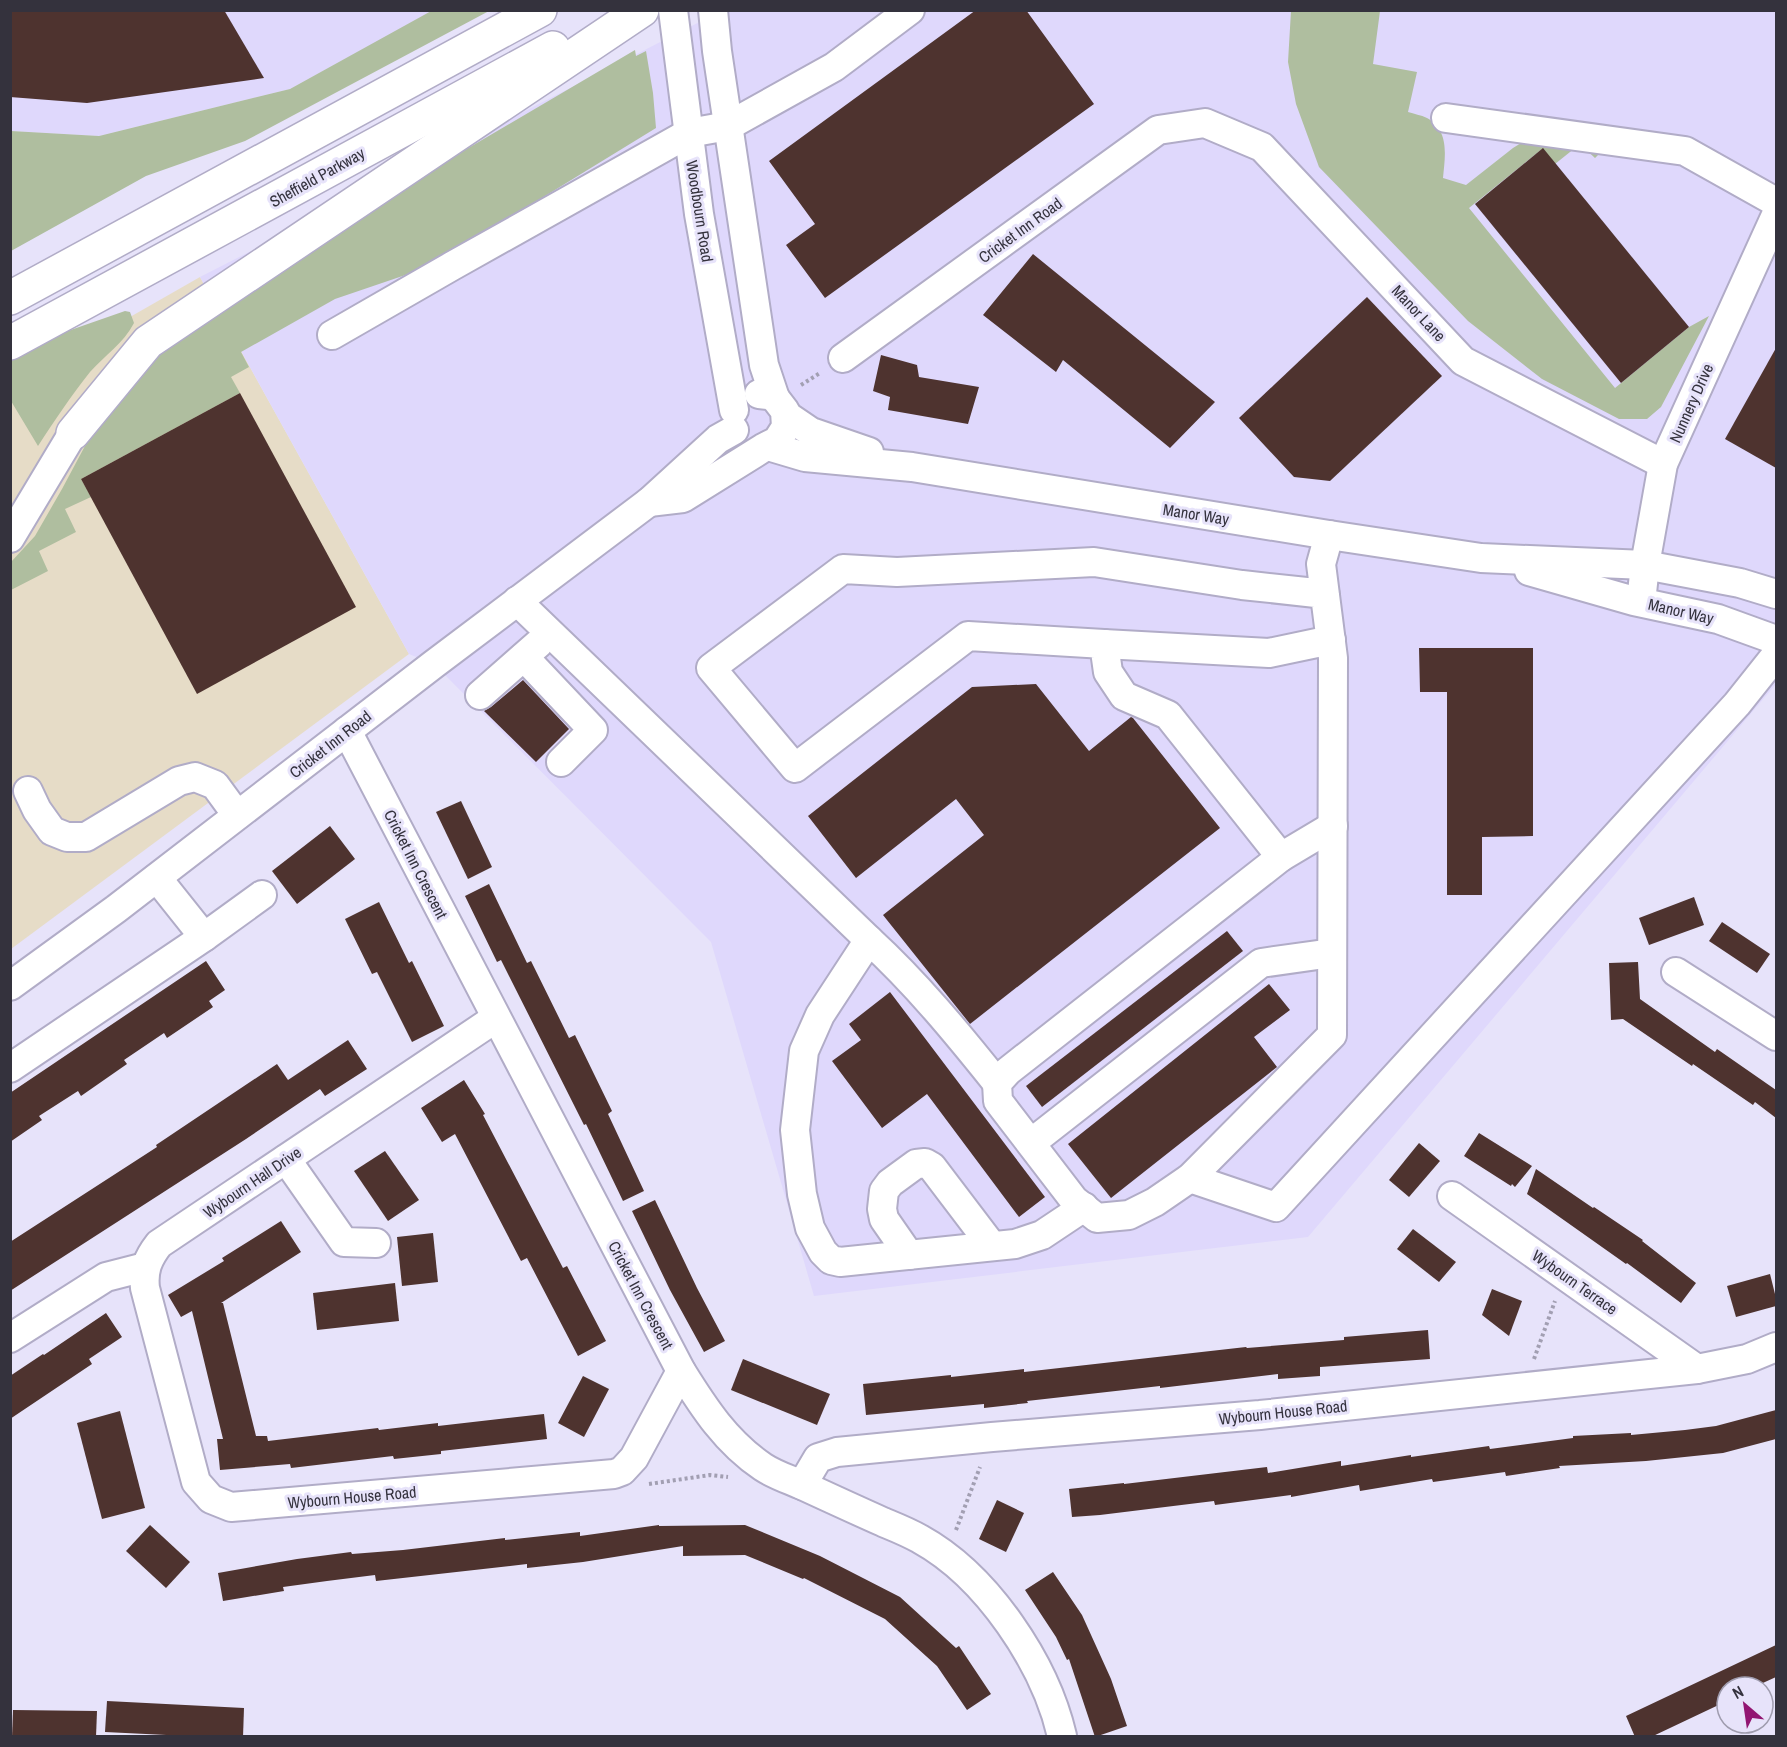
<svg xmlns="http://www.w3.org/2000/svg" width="1787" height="1747" viewBox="0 0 1787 1747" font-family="'Archivo Narrow',sans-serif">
  <rect width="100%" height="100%" fill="#e7e3fa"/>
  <path fill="#e6dcc7" d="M 200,277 L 409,654 L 11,949 L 11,385 Z"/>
  <g fill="#dfd8fc">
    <path d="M 10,11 L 433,11 L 290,89 L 99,136 L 11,131 Z"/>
    <path d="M 721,11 L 1776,11 L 1776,684 L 1308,1237 L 814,1296 L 711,942 L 434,664 L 409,654 L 200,277 Z"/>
  </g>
  <g fill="#afbe9f">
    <path d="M 433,10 L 489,11 L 245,141 L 146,176 L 11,251 L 11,131 L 99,136 L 290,89 Z"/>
    <path d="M 1291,11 L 1380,11 L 1373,64 L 1417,72 L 1408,112 C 1414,114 1421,115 1427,118 C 1450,131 1445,156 1443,178 L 1466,185 L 1513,148 L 1531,137 L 1575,142 L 1604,149 L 1595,158 L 1580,144 L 1555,164 L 1542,149 L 1469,208 L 1615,388 L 1689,327 L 1709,316 L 1661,407 L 1647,419 L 1619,419 L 1542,379 L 1468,321 L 1319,167 L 1296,104 L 1288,62 Z"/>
    <path d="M 635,50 L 636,56 L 646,51 L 653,93 L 656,128 L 429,267 L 335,299 L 241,352 L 249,367 L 231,377 L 240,393 L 81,479 L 91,497 L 65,509 L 76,532 L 39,551 L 48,571 L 11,590 L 11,562 L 35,536 L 62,489 L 109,401 L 151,357 L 300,247 Z"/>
    <path d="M 125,311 L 130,312 L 134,323 C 123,344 105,355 90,372 C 71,396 55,420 38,446 L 11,401 L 11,359 L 62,333 Z"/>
  </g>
  <g fill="#4e332f">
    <path d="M 10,10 L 224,10 L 264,78 L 87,103 L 10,97 Z"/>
    <path d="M 976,10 L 1026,10 L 1094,104 L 825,298 L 786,245 L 815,224 L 769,161 Z"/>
    <path d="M 1543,148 L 1689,327 L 1621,383 L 1475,204 Z"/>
    <path d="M 1033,254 L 1215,402 L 1170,448 L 1063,360 L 1056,372 L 983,315 Z"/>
    <path d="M 1367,297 L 1442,376 L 1330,481 L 1294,477 L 1239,418 Z"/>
    <path d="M 1776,348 L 1776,468 L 1725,439 Z"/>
    <path d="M 881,355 L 917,365 L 919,377 L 979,387 L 968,424 L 888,410 L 890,397 L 873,391 Z"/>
    <path d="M 240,393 L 356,607 L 197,694 L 81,479 Z"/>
    <path d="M 1419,648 L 1533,648 L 1533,836 L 1482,837 L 1482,895 L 1447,895 L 1447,692 L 1420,692 Z"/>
    <path d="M 523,680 L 569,729 L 536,762 L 484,711 L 491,707 Z"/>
    <path d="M 1036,684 L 1089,751 L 1131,717 L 1133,718 L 1220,828 L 970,1024 L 883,915 L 984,835 L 956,799 L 856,878 L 808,816 L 972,687 Z"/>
    <path d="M 461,801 L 492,867 L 468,879 L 436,812 Z"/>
    <path d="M 330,826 L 355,859 L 297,904 L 272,871 Z"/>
    <path d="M 489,884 L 527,963 L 531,961 L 569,1038 L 575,1035 L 612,1111 L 608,1114 L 644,1191 L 623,1201 L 586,1124 L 584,1125 L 501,960 L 497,962 L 465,896 Z"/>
    <path d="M 1694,897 L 1704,925 L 1649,945 L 1639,918 Z"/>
    <path d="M 379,902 L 409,963 L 412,961 L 444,1026 L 412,1042 L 377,972 L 372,974 L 345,919 Z"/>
    <path d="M 1722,922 L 1770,954 L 1757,973 L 1709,941 Z"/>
    <path d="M 1227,931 L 1243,951 L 1042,1107 L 1026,1086 Z"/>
    <path d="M 206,961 L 225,990 L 209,1001 L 213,1007 L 167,1038 L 164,1033 L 124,1060 L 127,1064 L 81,1096 L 78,1091 L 39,1116 L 42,1120 L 10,1142 L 10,1093 Z"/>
    <path d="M 1638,962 L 1640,999 L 1715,1052 L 1717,1049 L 1776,1090 L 1776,1118 L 1755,1102 L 1753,1105 L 1693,1064 L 1692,1066 L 1623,1019 L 1611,1020 L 1609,963 Z"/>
    <path d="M 1269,984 L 1290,1010 L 1254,1037 L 1277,1067 L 1111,1198 L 1068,1144 Z"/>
    <path d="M 890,992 L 1045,1197 L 1019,1217 L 927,1094 L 882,1128 L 832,1061 L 861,1040 L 849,1024 Z"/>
    <path d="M 348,1040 L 367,1069 L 325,1096 L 320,1089 L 246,1139 L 10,1291 L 10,1242 L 157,1147 L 156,1145 L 277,1064 L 288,1080 Z"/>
    <path d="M 464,1080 L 485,1114 L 483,1115 L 563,1268 L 567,1266 L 606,1341 L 578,1356 L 527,1258 L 521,1261 L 455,1134 L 442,1142 L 421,1108 Z"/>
    <path d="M 1479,1133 L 1532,1166 L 1515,1187 L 1512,1184 L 1511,1186 L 1464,1156 Z"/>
    <path d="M 1419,1143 L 1440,1161 L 1409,1197 L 1389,1180 Z"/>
    <path d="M 385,1151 L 419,1200 L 388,1221 L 354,1171 Z"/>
    <path d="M 1536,1169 L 1593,1208 L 1594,1207 L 1643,1240 L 1642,1241 L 1696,1283 L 1681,1303 L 1627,1263 L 1626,1264 L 1527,1194 Z"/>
    <path d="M 655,1200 L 697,1288 L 725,1341 L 704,1352 L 670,1290 L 632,1211 Z"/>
    <path d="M 281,1221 L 301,1252 L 221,1303 L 223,1303 L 256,1436 L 267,1436 L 268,1441 L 378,1428 L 379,1430 L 438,1423 L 438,1426 L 544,1414 L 547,1439 L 441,1451 L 441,1454 L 394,1459 L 393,1456 L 291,1468 L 290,1464 L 220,1470 L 217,1439 L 223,1439 L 192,1311 L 181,1317 L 168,1295 L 224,1261 L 222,1258 Z"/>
    <path d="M 1413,1229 L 1456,1262 L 1439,1282 L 1397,1249 Z"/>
    <path d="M 433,1233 L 438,1282 L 402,1286 L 397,1237 Z"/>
    <path d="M 1770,1274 L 1776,1298 L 1776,1306 L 1736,1317 L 1727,1286 Z"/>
    <path d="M 395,1283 L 399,1321 L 317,1330 L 313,1293 Z"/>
    <path d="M 1492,1289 L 1522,1301 L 1509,1336 L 1482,1315 Z"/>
    <path d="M 106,1313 L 122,1337 L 89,1359 L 92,1364 L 10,1419 L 10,1376 L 43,1354 L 44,1355 Z"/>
    <path d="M 1428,1330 L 1430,1359 L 1320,1367 L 1320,1376 L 1278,1379 L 1278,1374 L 1160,1388 L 1160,1386 L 1027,1401 L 1028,1403 L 984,1408 L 984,1404 L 866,1415 L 863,1384 L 951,1375 L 951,1377 L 1024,1369 L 1024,1372 L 1246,1347 L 1247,1348 L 1344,1340 L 1344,1337 Z"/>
    <path d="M 743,1359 L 830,1394 L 817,1425 L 731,1390 Z"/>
    <path d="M 583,1376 L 609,1389 L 584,1437 L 558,1423 Z"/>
    <path d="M 1776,1410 L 1776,1439 L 1723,1453 L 1646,1461 L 1559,1466 L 1560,1468 L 1506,1476 L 1505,1472 L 1433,1482 L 1432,1479 L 1360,1491 L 1359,1485 L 1291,1497 L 1291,1495 L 1215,1505 L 1214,1501 L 1100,1515 L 1072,1517 L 1069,1489 L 1124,1483 L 1124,1484 L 1267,1467 L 1268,1473 L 1341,1461 L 1341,1466 L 1411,1455 L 1411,1457 L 1489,1446 L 1490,1449 L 1573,1438 L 1573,1436 L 1631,1433 L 1631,1435 L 1685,1430 L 1716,1426 Z"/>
    <path d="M 120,1411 L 145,1508 L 102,1519 L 77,1423 Z"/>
    <path d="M 997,1500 L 1024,1513 L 1006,1552 L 979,1539 Z"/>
    <path d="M 150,1525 L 190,1562 L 166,1588 L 126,1551 Z"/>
    <path d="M 659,1525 L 659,1526 L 745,1525 L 820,1556 L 900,1597 L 956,1648 L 959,1646 L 991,1694 L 967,1710 L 937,1666 L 885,1619 L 804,1578 L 803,1579 L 745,1555 L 683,1556 L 683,1546 L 583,1562 L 527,1568 L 527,1564 L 376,1581 L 375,1575 L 327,1581 L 283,1587 L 284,1591 L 223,1601 L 218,1573 L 297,1559 L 351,1552 L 352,1554 L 403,1550 L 505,1538 L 505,1540 L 580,1532 L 580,1536 Z"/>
    <path d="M 1053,1572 L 1082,1615 L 1111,1679 L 1127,1726 L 1095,1737 L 1069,1659 L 1067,1660 L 1056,1637 L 1025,1590 Z"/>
    <path d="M 1776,1645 L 1776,1677 L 1754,1687 L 1727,1687 L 1727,1701 L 1651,1737 L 1635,1737 L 1626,1716 Z"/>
    <path d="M 107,1701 L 244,1708 L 243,1737 L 207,1737 L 105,1732 Z"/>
    <path d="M 13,1710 L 97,1711 L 96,1737 L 12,1737 Z"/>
  </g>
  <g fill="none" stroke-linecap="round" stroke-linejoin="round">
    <g stroke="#b1acc7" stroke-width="32">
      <g id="minor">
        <path d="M 673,10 L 699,214 L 734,410"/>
        <path d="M 713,10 L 717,51 L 764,365 L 775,398"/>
        <path d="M 1446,118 L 1685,151 L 1776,202"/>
        <path d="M 332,335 L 452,266 L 689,133 L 728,126 L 834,67 L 910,10"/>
        <path d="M 843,358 L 1158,130 L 1205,123 L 1262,147 L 1463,361 L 1663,464"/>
        <path d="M 786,415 L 811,432 L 869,452"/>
        <path d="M 768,446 L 805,457 L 912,467 L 1329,535 L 1481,558 L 1645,565 L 1740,583 L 1776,594"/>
        <path d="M 649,502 L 683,498 L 763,448 L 777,441 L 786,427 L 785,411 L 775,398 L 768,395 L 759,394"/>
        <path d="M 10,538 L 73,433"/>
        <path d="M 1529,571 L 1634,601 L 1718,619 L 1776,640"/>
        <path d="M 1325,594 L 1242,585 L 1094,562 L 897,572 L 843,569 L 711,668 L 795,768 L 968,636 L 1104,644 L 1108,672 L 1124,696 L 1168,715 L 1281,857 L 1008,1071 L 997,1083 L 998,1101 L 1074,1200 L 1097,1218 L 1129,1215 L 1155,1202 L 1190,1178 L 1332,1035 L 1333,658 L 1321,564 L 1329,535"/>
        <path d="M 517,601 L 869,940"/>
        <path d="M 1641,602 L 1645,565 L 1663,464 L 1776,215"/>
        <path d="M 1104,644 L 1269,653 L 1331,640"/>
        <path d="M 524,657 L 593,730 L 561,762"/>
        <path d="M 480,695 L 538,644"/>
        <path d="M 347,731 L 681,1371 C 704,1408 726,1442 763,1467 C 775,1475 791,1480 804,1486 C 830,1498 856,1510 883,1522 C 895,1527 908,1532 920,1539 C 987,1576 1045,1663 1062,1736"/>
        <path d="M 28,791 L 37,810 L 52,831 L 67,837 L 86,837 L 179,781 L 195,777 L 215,785 L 237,815"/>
        <path d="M 1281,857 L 1333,826"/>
        <path d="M 204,937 L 262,895"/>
        <path d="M 1676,972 L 1776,1036"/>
        <path d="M 10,986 L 116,909 L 434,664 L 649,502 L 718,439 L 734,430"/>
        <path d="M 496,1018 L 159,1244 C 148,1258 143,1270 145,1288 L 196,1482 L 211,1499 L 231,1507 L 614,1474 L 622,1471 L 634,1458 L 681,1371"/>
        <path d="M 10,1068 L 204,937 L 157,878"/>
        <path d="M 997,1083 C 957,1033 916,983 869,940 L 820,1015 L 804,1051 L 795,1130 L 802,1194 L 810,1228 L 823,1252 L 831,1260 L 840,1262 L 1015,1244 L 1042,1235 L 1084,1207"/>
        <path d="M 1031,1143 L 1261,963 L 1332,953"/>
        <path d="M 286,1159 L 344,1242 L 376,1243"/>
        <path d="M 1190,1178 L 1276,1207 L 1737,704 L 1776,655"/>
        <path d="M 1452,1196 L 1697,1369"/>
        <path d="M 909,1255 L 884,1219 L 882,1209 L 884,1191 L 890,1183 L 916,1164 L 925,1163 L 932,1167 L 992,1246"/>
        <path d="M 10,1338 L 106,1277 L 145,1267"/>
        <path d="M 802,1485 L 818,1458 L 837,1452 L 992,1437 L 1260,1415 L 1697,1369 L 1747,1359 L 1776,1347"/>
      </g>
    </g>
    <g stroke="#b1acc7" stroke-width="36">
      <g id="highway">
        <path d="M 10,298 L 540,10"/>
        <path d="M 10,343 L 553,48"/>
        <path d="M 73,433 L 148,342 L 642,10"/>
      </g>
    </g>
    <g stroke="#a29fb2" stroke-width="4" stroke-dasharray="3 3" stroke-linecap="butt">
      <path d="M 801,385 L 820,373"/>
      <path d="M 1534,1359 L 1555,1301"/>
      <path d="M 649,1484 L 710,1475 L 728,1477"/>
      <path d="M 956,1530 L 980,1467"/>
    </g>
    <use href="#minor" stroke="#fff" stroke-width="28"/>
    <use href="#highway" stroke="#fff" stroke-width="33"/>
  </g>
  <g text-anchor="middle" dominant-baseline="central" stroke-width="6" stroke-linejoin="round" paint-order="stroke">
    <g font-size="16" fill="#34323d" stroke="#e7e3fa">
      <text transform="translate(317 177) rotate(-29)">Sheffield Parkway</text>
      <text transform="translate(700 211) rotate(81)">Woodbourn Road</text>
      <text transform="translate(1020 230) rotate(-36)">Cricket Inn Road</text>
      <text transform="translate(1419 313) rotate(47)">Manor Lane</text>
      <text transform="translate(1691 403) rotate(-66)">Nunnery Drive</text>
      <text transform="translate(1196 514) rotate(9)">Manor Way</text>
      <text transform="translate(1681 611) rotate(13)">Manor Way</text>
      <text transform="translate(330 744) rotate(-38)">Cricket Inn Road</text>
      <text transform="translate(416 864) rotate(63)">Cricket Inn Crescent</text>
      <text transform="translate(252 1182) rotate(-34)">Wybourn Hall Drive</text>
      <text transform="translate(1575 1282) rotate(35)">Wybourn Terrace</text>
      <text transform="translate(641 1295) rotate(62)">Cricket Inn Crescent</text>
      <text transform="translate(1283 1412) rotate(-6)">Wybourn House Road</text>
      <text transform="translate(352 1497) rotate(-5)">Wybourn House Road</text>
    </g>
  </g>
  <rect width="1787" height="1747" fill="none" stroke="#34323d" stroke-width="24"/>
  <g transform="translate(1745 1705) rotate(331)"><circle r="28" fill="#e7e3fa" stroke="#9f9cae" stroke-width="1.5"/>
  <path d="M0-4.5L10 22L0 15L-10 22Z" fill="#921672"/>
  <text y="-9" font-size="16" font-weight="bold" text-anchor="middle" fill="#34323d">N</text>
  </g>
</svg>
